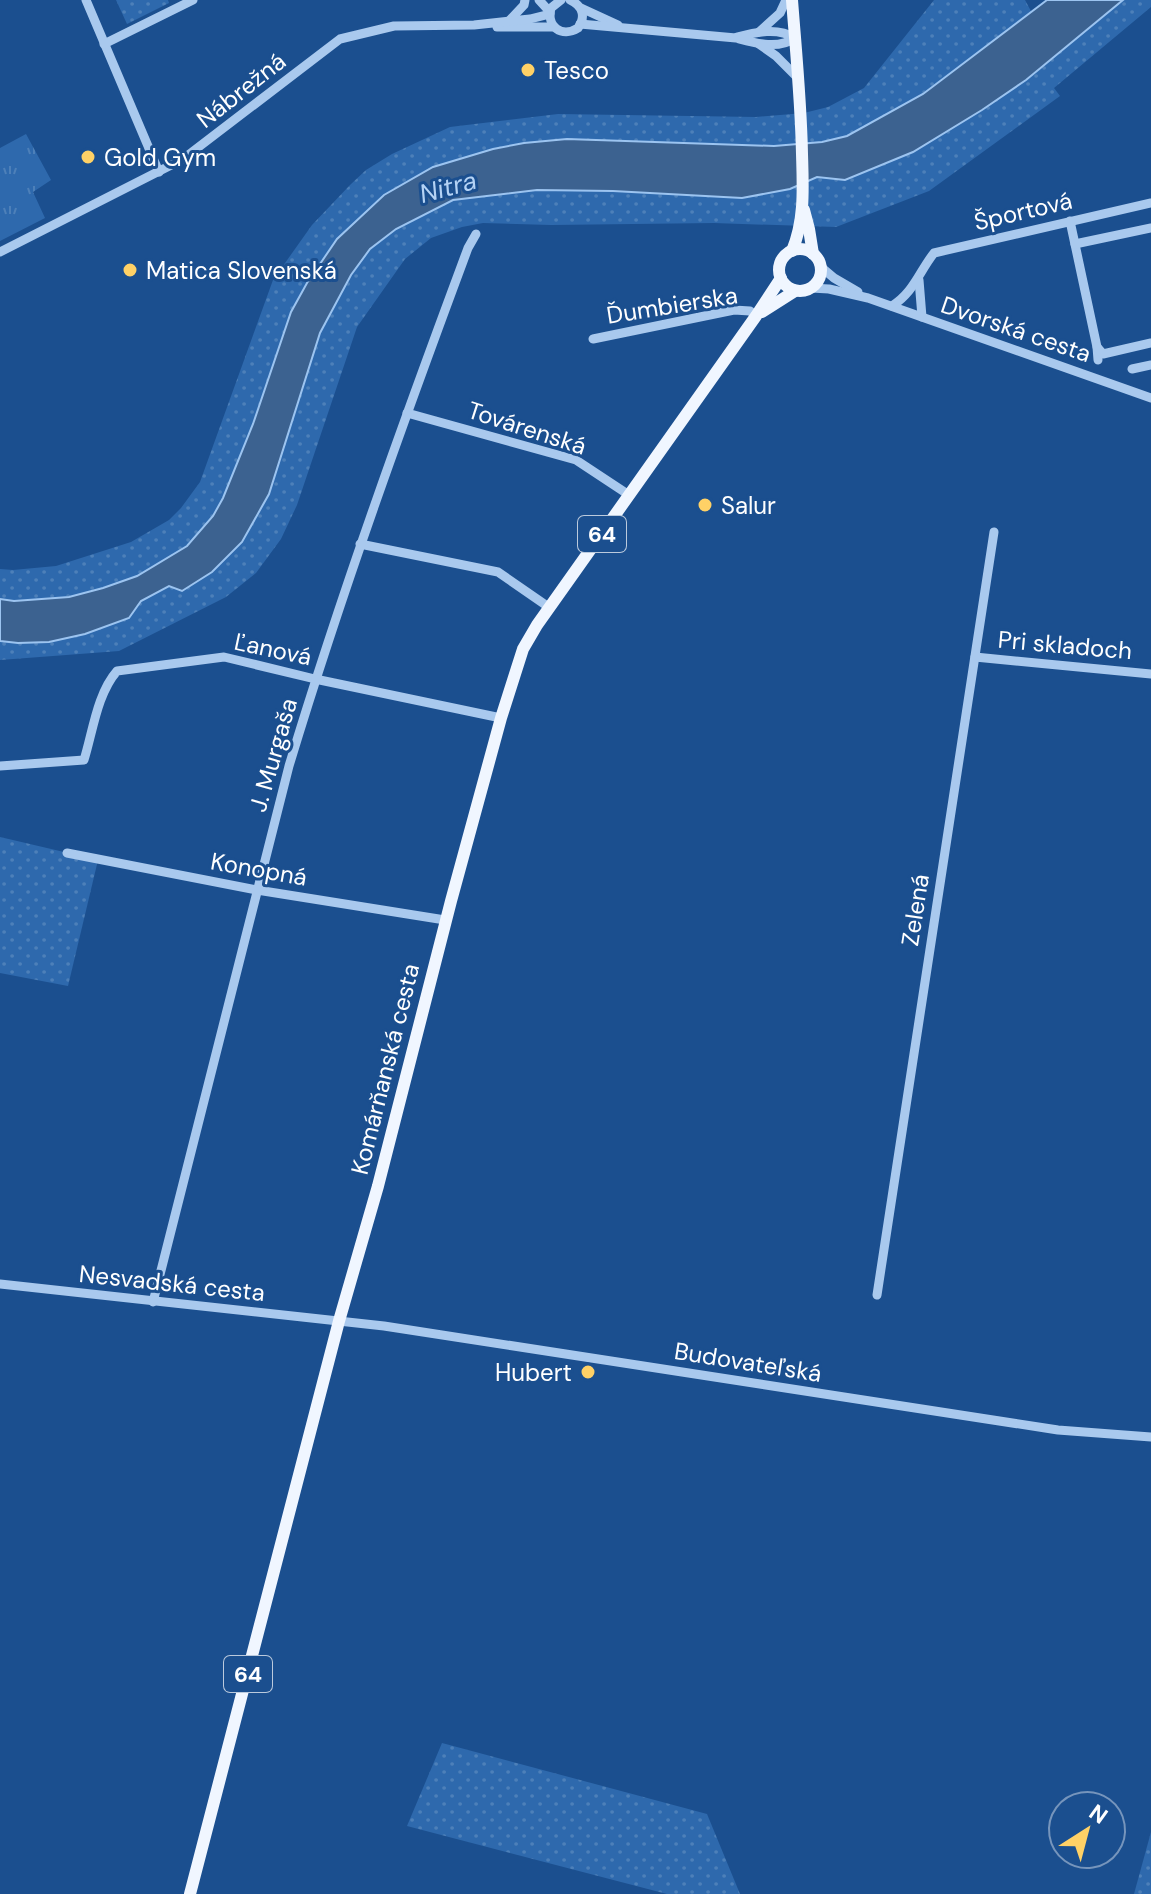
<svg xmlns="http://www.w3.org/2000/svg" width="1151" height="1894" viewBox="0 0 1151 1894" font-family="'DM Sans',sans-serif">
  <defs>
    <pattern id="grass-dots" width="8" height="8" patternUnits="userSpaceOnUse" patternTransform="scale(2)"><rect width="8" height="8" fill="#2e69ad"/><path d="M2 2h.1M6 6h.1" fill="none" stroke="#4d80b9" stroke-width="1.8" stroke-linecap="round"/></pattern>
    <pattern id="park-tufts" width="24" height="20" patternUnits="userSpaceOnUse" patternTransform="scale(2)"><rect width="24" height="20" fill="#2e69ad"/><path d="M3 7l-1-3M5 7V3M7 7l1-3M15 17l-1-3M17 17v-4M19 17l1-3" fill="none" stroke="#4d80b9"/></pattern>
  </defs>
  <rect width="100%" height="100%" fill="#1b4f8f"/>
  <g fill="url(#grass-dots)">
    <path d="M 116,0 L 168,0 L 169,3 L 127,24 Z"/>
    <path d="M 934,0 L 1025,0 L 1032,13 L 923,94 L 847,136 L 822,142 L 774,146 L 567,139 L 524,143 L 493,149 L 433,167 L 384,195 L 337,239 L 307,283 L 291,312 L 253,424 L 223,498 L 213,516 L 187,546 L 137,576 L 103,588 L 69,597 L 14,601 L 0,599 L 0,569 L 13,570 L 56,566 L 131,542 L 169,520 L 181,508 L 200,482 L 273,280 L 312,225 L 350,185 L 366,170 L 392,154 L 450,127 L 558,114 L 756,117 L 804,113 L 828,107 L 864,88 Z"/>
    <path d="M 1123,0 L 1151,0 L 1151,7 L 1054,88 L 1060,96 L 929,191 L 836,227 L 714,223 L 551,225 L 483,223 L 462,227 L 431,238 L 405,259 L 357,327 L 297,505 L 281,539 L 256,573 L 226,597 L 119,651 L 0,660 L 0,641 L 18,643 L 50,642 L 85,634 L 128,618 L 141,601 L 169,586 L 269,494 L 320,333 L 351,275 L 370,249 L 396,229 L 453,200 L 537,190 L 613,191 L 742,198 L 790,189 L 817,177 L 845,180 L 913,152 L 1026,80 Z"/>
    <path d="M 0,837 L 98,860 L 68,986 L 0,973 Z"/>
    <path d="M 442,1743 L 707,1814 L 740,1894 L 667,1894 L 407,1826 Z"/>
    <path d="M 1151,1832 L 1151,1894 L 1134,1894 Z"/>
  </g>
  <path fill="url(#park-tufts)" d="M 26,134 L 51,180 L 33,192 L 45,218 L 0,241 L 0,148 Z"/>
  <path fill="#3c6290" stroke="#9cc4f0" stroke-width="2" d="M 1047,0 L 1123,0 L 1026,80 L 982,110 L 913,152 L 845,180 L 817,177 L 790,189 L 742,198 L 613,191 L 537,190 L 453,200 L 396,229 L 370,249 L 351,275 L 320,333 L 269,494 L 242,542 L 212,572 L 182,591 L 169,586 L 141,601 L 129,618 L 85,634 L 49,642 L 18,643 L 0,641 L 0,599 L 14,601 L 69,597 L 103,588 L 137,576 L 187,546 L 213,516 L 223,498 L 253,424 L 291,312 L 307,283 L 337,239 L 384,195 L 433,167 L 493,149 L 524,143 L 567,139 L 774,146 L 822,142 L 847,136 L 923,94 Z"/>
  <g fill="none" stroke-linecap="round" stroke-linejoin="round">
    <g stroke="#a9c9ee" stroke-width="9">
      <path d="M 86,0 L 159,172"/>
      <path d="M 539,0 L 550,12"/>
      <path d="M 561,0 L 551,8 C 546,27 562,38 578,28 C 586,17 583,6 570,0"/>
      <path d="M 581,8 L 618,25"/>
      <path d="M 508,22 L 524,5 L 525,0"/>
      <path d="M 580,24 L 736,38 C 755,43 778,50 795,38"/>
      <path d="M 497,27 L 554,27"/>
      <path d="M 759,32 L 780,13 L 786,0"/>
      <path d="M 737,37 C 756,32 778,27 795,38"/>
      <path d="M 104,44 L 193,0"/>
      <path d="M 759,44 L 776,56 L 799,79"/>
      <path d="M 1070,221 L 1097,347 L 1098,360"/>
      <path d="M 1075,244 L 1151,228"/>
      <path d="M 0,252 L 183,159 L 340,39 L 394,26 L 474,25 L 530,19 L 550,14"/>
      <path d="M 821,267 L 834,278 L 858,292"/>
      <path d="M 919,280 L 922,317"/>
      <path d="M 811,288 L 829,289 L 868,298 L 1151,398"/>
      <path d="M 892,306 C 914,292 919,272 934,253 L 1151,203"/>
      <path d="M 593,339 L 734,310 L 750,311 L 756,316"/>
      <path d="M 1097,347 L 1103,354 L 1151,343"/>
      <path d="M 1132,369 L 1151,365"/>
      <path d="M 407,413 L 576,460 L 629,495"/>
      <path d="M 360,544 L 498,572 L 550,608"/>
      <path d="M 975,657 L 1151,674"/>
      <path d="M 0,766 L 84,760 C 93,731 97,694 117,671 L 224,657 L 315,679 L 501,718"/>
      <path d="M 67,853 L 257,890 L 445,920"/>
      <path d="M 0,1284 L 384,1326 L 1058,1430 L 1151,1437"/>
      <path d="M 877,1295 L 994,532"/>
      <path d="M 153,1302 L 289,766 C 342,591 404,420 468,248 L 476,234"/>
    </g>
    <g stroke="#f0f6ff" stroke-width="12">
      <path d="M 792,0 C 796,52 801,102 802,154 C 803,188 805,220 792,251"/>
      <path d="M 804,210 L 809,229 L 813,254"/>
      <circle cx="800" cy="270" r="21"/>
      <path d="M 762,312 L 795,291"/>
      <path d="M 190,1894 L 339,1321 L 378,1186 L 451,901 L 501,718 L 523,649 L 537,625 L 756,316 L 781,278"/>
    </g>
  </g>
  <g fill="#ffd166" stroke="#1b4f8f" stroke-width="3">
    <circle cx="528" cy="70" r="8"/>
    <circle cx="88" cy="157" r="8"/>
    <circle cx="130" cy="270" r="8"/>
    <circle cx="705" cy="505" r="8"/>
    <circle cx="588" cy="1372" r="8"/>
  </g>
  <g text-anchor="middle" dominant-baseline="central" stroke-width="6" stroke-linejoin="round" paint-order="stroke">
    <g fill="#1b4f8f" stroke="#bbcadd" stroke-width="2">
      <rect x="578" y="516" width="48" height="36" rx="6"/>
      <rect x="224" y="1656" width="48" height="36" rx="6"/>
    </g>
    <g font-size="22" font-weight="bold" fill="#fff">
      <text x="602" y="534">64</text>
      <text x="248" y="1674">64</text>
    </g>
    <g font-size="24" fill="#fff" stroke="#1b4f8f" text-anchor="start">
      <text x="544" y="70">Tesco</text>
      <text x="104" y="157">Gold Gym</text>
      <text x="146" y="270">Matica Slovenská</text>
      <text x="721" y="505">Salur</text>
      <text x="572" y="1372" text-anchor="end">Hubert</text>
    </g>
    <g font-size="24" fill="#fff" stroke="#1b4f8f">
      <text transform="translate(241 90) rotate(-38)">Nábrežná</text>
      <text transform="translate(1023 211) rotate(-13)">Športová</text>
      <text transform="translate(672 305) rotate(-9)">Ďumbierska</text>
      <text transform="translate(1016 329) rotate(19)">Dvorská cesta</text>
      <text transform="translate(527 428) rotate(18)">Továrenská</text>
      <text transform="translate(1065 645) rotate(5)">Pri skladoch</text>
      <text transform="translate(273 649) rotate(12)">Ľanová</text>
      <text transform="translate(273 755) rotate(-74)">J. Murgaša</text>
      <text transform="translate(259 869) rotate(10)">Konopná</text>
      <text transform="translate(915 910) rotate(-81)">Zelená</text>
      <text transform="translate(385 1069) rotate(-76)">Komárňanská cesta</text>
      <text transform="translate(172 1283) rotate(6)">Nesvadská cesta</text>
      <text transform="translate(748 1362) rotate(9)">Budovateľská</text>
    </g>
    <g font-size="26" font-style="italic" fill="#b5d3f5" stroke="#1b4f8f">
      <text transform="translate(448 187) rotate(-15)">Nitra</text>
    </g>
  </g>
  <g transform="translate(1087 1830) rotate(36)"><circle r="38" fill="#1b4f8f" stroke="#7695bc" stroke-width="2"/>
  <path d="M0-6L14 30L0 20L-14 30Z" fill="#ffd166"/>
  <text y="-12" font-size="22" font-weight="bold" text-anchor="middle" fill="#ffffff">N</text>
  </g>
</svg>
